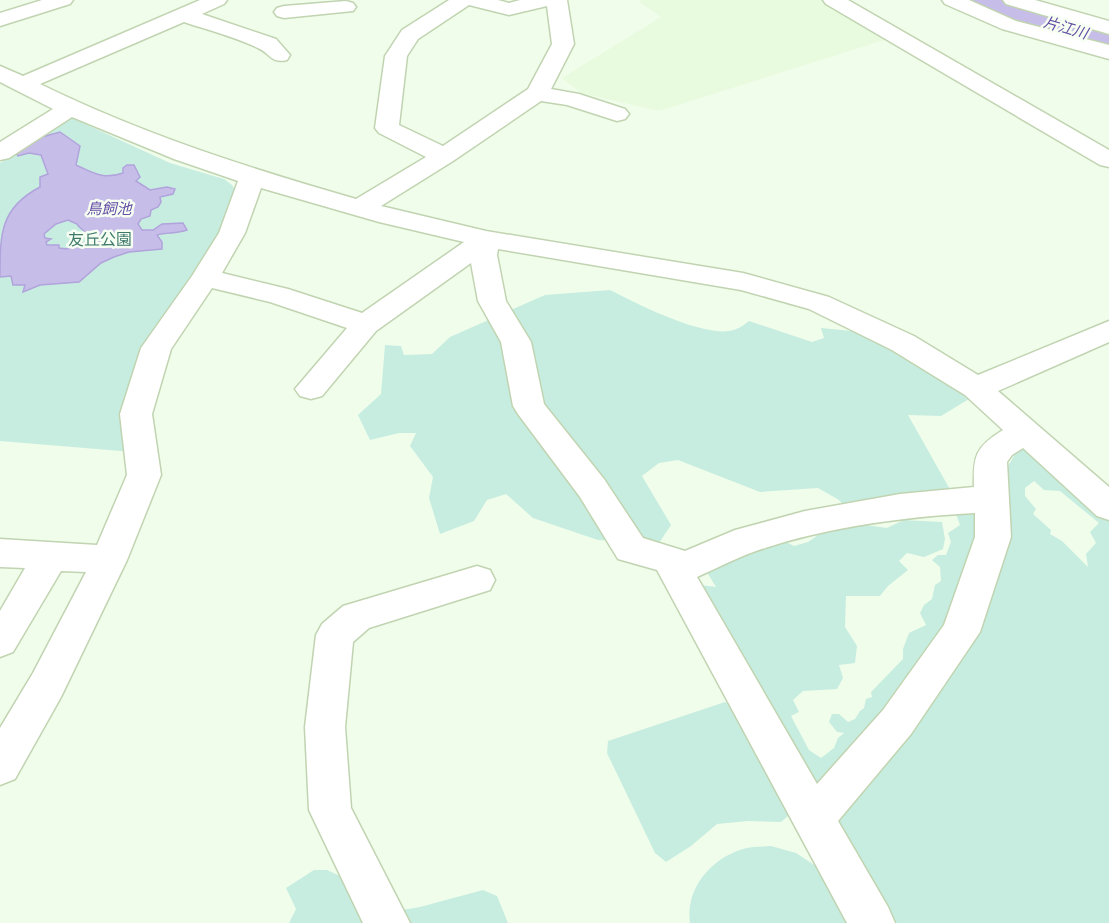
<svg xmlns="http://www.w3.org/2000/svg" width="1109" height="923" viewBox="0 0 1109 923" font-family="'Golos Text','Noto Sans JP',sans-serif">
  <rect width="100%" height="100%" fill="#f0fdeb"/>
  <path fill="#e8fbde" d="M 643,0 L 829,0 L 894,37 L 659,111 L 581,93 L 562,78 L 661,17 L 638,1 Z"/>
  <g fill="#c7ede1" fill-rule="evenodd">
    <path d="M 70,117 L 170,163 L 224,179 L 232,185 L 237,194 L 220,240 L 195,274 L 133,452 L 0,441 L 0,163 Z"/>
    <path d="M 610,290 C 635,303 706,339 733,330 C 739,329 745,324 749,321 L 812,342 L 824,338 L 821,328 L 852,331 L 907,356 L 969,399 L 941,416 L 908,415 L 952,493 L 849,511 L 839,500 L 818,488 L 760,492 L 678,460 L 659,463 L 642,476 L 671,525 L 659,543 L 598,540 L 533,518 L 506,494 L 487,500 L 474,521 L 440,534 L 429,498 L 433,477 L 410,446 L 416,433 L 399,433 L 370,440 L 358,415 L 381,394 L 385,345 L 401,346 L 404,355 L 432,354 L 450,337 L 545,295 Z"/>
    <path d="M 1019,447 L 1032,449 L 1109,516 L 1109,923 L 883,923 L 836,820 L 962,630 L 1003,475 ZM 1034,481 L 1044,490 L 1060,491 L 1099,523 L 1090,532 L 1096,543 L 1086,554 L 1088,567 L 1062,541 L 1050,534 L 1051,530 L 1033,514 L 1036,509 L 1025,496 L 1025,488 Z"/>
    <path d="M 983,510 L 970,591 L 828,789 L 804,776 L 700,585 L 716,587 L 705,569 L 778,538 L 794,546 L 808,542 L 818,535 L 859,524 L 887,528 L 904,520 L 942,522 L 945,539 L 943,549 L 924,557 L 907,553 L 899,561 L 908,570 L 888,586 L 880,596 L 846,596 L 845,627 L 857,646 L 855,663 L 839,665 L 843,678 L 837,689 L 803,691 L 793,700 L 799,712 L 791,716 L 809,750 L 821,758 L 834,748 L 838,738 L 844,733 L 837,732 L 829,722 L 832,714 L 839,714 L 848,722 L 855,719 L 860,711 L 864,708 L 866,699 L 872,697 L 871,692 L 903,659 L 903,649 L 909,633 L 926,625 L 920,613 L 924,605 L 932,599 L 935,585 L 941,581 L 940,567 L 932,560 L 938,555 L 946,555 L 951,542 L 948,533 L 960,525 L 956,514 Z"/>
    <path d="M 725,702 L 736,709 L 795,810 L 781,822 L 748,821 L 717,824 L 691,846 L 666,862 L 655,853 L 607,753 L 608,741 Z"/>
    <path d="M 771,846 L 796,853 L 819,868 L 851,923 L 690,923 C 685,888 712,858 743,849 C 752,846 762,847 771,846 Z"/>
    <path d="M 314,870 L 327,870 L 370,890 L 378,914 L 420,907 L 483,890 L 497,896 L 508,923 L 289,923 L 296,909 L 286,888 Z"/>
  </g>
  <path fill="#c7bde9" stroke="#b1a3db" stroke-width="1.5" fill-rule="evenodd" d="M 60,132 L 80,146 L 76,165 C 94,173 103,180 123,173 L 123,168 L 127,165 L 134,165 L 140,177 L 136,181 L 150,190 L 167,187 L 175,189 L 173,194 L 160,197 L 161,202 L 158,207 L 151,210 L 150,216 L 141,219 L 138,224 L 142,230 L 153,230 L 162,224 L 183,223 L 187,230 C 176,234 167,232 157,235 L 162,242 L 162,249 L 129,252 L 114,257 L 101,263 L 79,282 L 40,285 L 23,292 L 25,285 L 13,285 L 11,276 L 0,277 C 0,234 0,208 40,187 L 40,177 L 48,174 L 41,155 L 29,153 L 18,156 L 16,153 L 42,137 ZM 68,220 L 77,224 C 79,229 85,230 88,235 L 86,242 L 67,249 L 59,248 L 59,245 L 47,245 L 46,242 L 51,239 L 45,238 L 44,234 L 56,224 Z"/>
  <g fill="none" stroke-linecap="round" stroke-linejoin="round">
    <path fill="#c7bde9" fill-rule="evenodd" d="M 972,0 L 1020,0 L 1109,28 L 1109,50 C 1081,43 986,20 972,0 Z"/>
    <g stroke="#c1d4b1" stroke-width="3">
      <g id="minor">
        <path d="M 42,0 L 73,0 L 70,4 L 0,26 L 0,13 Z"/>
        <path d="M 200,0 L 227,0 L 224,4 L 202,14 L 276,39 L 290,55 L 287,60 C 271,64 270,53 258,48 C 235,37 208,30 184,22 L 40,84 C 142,134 248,168 356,199 L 426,157 L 379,133 L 375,128 L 385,56 L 402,30 L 449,0 L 498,0 L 509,3 L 520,0 L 567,0 L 574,44 L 551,89 L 579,94 L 625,109 L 629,114 L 625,119 L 617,121 L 567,105 L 541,101 L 453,161 L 381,206 L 486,231 L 743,273 L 829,297 L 914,336 L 978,375 L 1109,321 L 1109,342 L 998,391 L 1109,487 L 1109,520 L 1097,516 L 1023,448 L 1012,455 L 1007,462 L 1011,537 L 980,632 L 911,734 L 838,821 L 888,907 L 895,923 L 847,923 L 657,570 L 618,559 L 580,497 L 518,414 L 513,406 L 501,342 L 478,301 L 471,263 L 376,331 L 322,396 L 311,399 L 300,396 L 295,389 L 347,328 L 270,302 L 212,288 L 171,349 L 152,414 L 161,475 L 127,560 L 61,697 L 15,779 L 0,785 L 0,728 L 33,673 L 86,572 L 61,571 L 13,652 L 0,657 L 0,611 L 25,568 L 0,567 L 0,539 L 97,545 L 127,475 L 120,414 L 141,348 L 192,276 L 219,233 L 238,181 L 174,159 L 72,117 L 9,158 L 0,160 L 0,142 L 53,109 L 0,82 L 0,66 L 23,76 ZM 469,5 L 509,15 L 547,6 L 552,44 L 528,89 L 443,146 L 399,125 L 407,56 L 418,39 ZM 261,188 L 379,222 L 464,242 L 362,313 L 288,289 L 222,273 L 245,233 ZM 498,249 L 741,290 L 809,309 L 892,350 L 965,395 L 1003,430 C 975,447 973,457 974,487 L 900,494 L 805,511 L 735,530 L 685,551 L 643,538 L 604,479 L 544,404 L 531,342 L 506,301 L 497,255 ZM 975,513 L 975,537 L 944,625 L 883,710 L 817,784 L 697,577 C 717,568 736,558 756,551 C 826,527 902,517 975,513 Z"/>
        <path d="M 823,0 L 848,0 L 1109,150 L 1109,167 L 1100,165 L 826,4 Z"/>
        <path d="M 942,0 L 969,0 L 1016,21 L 1109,45 L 1109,59 L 1002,29 L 945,4 Z"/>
        <path d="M 1003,0 L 1035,0 L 1109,21 L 1109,34 L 1006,4 Z"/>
        <path d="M 346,1 L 353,3 L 356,7 L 353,11 L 284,18 L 277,16 L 274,12 L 277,8 L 284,6 Z"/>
        <path d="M 477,566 L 490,570 L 495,580 L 490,590 L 369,628 L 353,642 L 345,727 L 351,808 L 410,923 L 363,923 L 309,810 L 305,727 L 316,635 L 322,624 L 343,606 Z"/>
      </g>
    </g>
    <use href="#minor" fill="#fff" fill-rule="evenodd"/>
  </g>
  <g text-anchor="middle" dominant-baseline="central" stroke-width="5" stroke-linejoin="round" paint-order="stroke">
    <g font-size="15" font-style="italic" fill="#634ca5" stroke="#f6fff2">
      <text transform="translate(1066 27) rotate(16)">片江川</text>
      <text x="109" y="208">鳥飼池</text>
    </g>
    <g font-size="16" fill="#407a6e" stroke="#f6fff2">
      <text x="100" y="239">友丘公園</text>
    </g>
  </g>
</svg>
